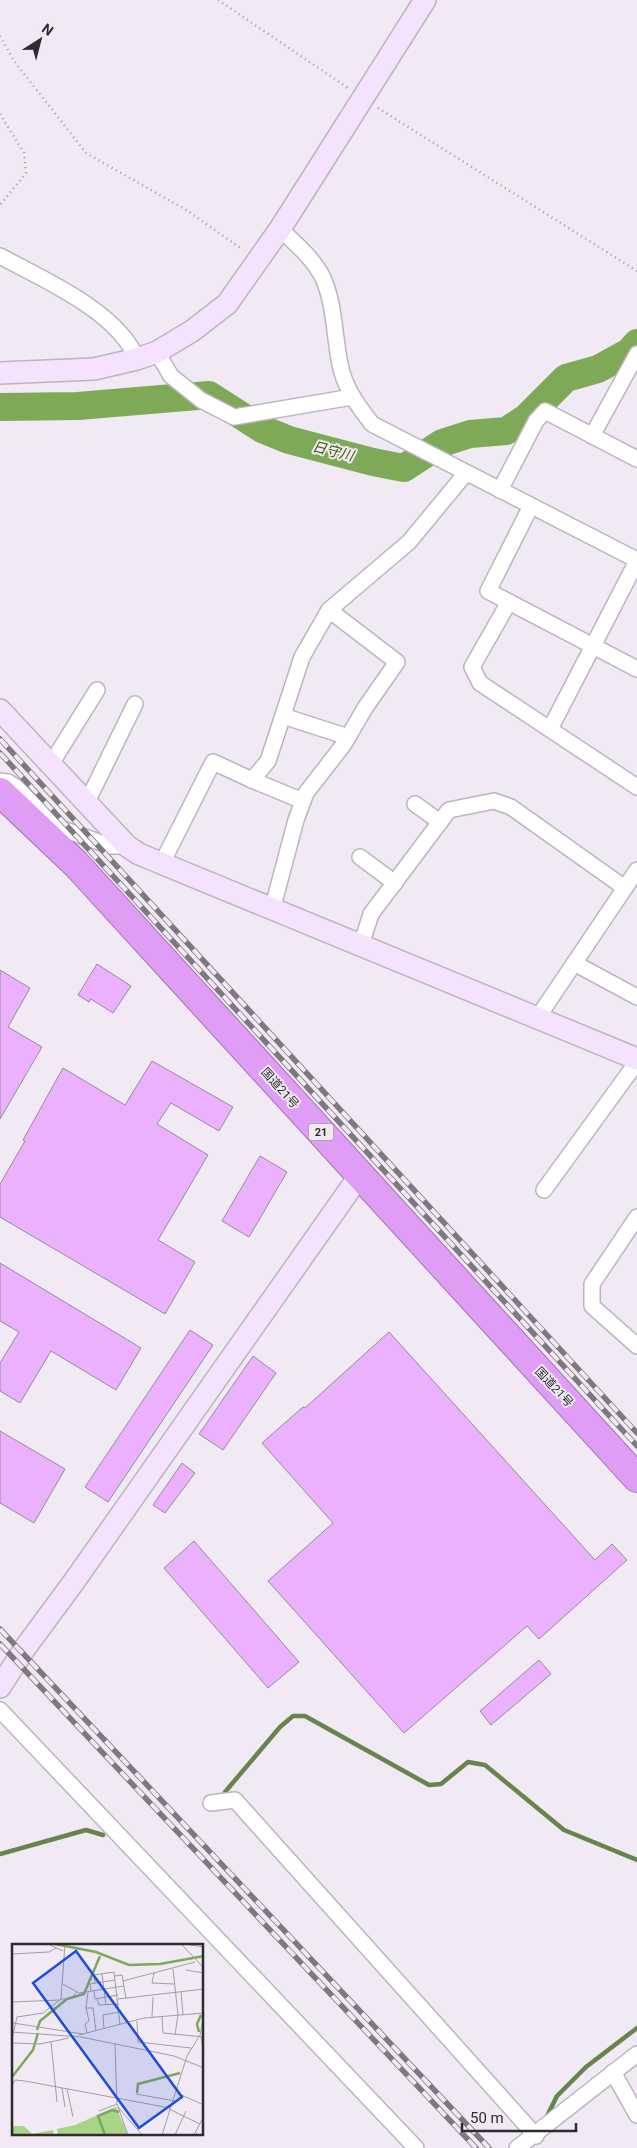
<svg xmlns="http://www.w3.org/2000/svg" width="637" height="2148" viewBox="0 0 637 2148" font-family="Roboto,'Noto Sans JP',sans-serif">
  <rect width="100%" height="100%" fill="#f1e9f4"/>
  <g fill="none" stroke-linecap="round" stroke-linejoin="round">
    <g stroke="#66844b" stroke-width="4.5">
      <path d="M 225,1792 L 280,1727 L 293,1716 L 305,1716 L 429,1785 L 441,1784 L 468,1762 L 485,1765 L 564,1830 L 637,1860"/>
      <path d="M 0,1854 L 86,1830 L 103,1835"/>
      <path d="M 546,2118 L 557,2096 L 586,2067 L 637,2028"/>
    </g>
    <path stroke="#7eaa57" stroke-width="28" d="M 0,407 L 78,406 L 209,395 L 262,429 L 289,440 L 373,462 L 404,468 L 442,443 L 470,434 L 506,431 L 526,418 L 566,378 L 598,369 L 629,352 L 637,343"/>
  </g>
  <g fill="#ebb1ff" stroke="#948c96">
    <path d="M 97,964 L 131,986 L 113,1013 L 91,999 L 89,1002 L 78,995 Z"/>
    <path d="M 0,970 L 30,988 L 8,1027 L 42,1047 L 0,1119 Z"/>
    <path d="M 152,1061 L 233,1107 L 219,1131 L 171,1103 L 157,1124 L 208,1155 L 158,1240 L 195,1262 L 165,1314 L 0,1217 L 0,1184 L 25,1141 L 23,1140 L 63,1068 L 125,1105 Z"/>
    <path d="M 260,1156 L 287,1172 L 249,1237 L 222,1221 Z"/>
    <path d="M 0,1263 L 141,1348 L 116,1390 L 51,1351 L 20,1403 L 0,1391 L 0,1363 L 19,1332 L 0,1321 Z"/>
    <path d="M 190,1330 L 213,1345 L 108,1502 L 85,1487 Z"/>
    <path d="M 389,1332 L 595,1560 L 612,1544 L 627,1560 L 539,1639 L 527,1626 L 404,1733 L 268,1581 L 333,1523 L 262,1443 L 303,1407 L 305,1408 Z"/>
    <path d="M 253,1356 L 276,1373 L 223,1450 L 199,1434 Z"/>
    <path d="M 0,1431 L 65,1469 L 34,1523 L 0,1503 Z"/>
    <path d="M 182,1463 L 195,1473 L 165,1513 L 153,1505 Z"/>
    <path d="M 194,1541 L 299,1662 L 268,1688 L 164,1568 Z"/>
    <path d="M 539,1660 L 551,1674 L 491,1725 L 480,1711 Z"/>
  </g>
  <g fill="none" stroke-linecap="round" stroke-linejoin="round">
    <g stroke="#bcb4be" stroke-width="18">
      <g id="street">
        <path d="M 280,229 C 295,243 314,259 323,278 C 335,305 334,336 340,364 C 344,387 358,406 372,424 L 637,560"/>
        <path d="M 0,256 C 44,280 117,311 137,359"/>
        <path d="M 157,352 L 171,376 L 201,400 L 234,417 L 352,397"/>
        <path d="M 592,436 L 637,354"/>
        <path d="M 500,490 L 536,421 L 545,411 L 637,459"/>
        <path d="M 531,506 L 488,591 L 637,669"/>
        <path d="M 509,602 L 472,667 L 480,683 L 637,787"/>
        <path d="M 283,716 L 348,737"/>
        <path d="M 550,729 L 637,561"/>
        <path d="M 51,764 L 97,690"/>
        <path d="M 252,780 L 303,801"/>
        <path d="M 0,781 L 8,782 L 16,787 L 57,827 L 110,846 L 127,846"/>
        <path d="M 87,802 L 135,704"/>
        <path d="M 415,804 L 440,822"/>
        <path d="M 360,857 L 395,883"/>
        <path d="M 161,865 L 213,762 L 252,780 L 268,761 L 302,657 L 329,610"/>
        <path d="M 272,910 L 296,820 L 306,793 L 344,744 L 365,708 L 397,662 L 329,610 L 409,542 L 466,473"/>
        <path d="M 361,945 L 371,914 L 449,810 L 494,801 L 511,807 L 625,888"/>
        <path d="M 574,963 L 637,997"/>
        <path d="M 538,1017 L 637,870"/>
        <path d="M 544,1190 L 637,1062"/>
        <path d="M 637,1217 L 592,1284 L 592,1306 L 637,1346"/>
        <path d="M 0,1710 L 416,2148"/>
        <path d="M 211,1803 L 235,1800 L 536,2136"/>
        <path d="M 613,2072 L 637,2115"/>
        <path d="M 517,2148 L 637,2054"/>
      </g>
    </g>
    <g stroke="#bcb4be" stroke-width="24">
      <g id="secondary">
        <path d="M 0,373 L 94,369 L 137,359 L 157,352 L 192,331 L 227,304 L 280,229 L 425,0"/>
        <path d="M 0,710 L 127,846 L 139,854 L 637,1059"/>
        <path d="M 0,1687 L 25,1648 L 73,1583 L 360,1175"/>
      </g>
    </g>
    <g stroke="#a175b0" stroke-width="30">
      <path id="highway" d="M 0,792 L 76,864 L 637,1478"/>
    </g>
    <g stroke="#a09aa2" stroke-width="2.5" stroke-dasharray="1 4" stroke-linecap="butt">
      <path d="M 218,0 L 348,88"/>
      <path d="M 0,36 L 14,61 L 86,153 L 188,211 L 243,250"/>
      <path d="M 378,108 L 637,271"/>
      <path d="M 0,114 L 24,153 L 26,173 L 0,205"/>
    </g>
    <use href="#street" stroke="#fff" stroke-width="15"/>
    <use href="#secondary" stroke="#f5e2fc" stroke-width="21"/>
    <use href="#highway" stroke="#df9df5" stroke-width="28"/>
    <g stroke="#7e7980" stroke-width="5.5">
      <g id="rail">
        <path d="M 0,739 L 637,1433"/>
        <path d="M 0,753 L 637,1446"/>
        <path d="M 0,1629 L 489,2148"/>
        <path d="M 0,1644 L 476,2148"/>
      </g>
    </g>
    <use href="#rail" stroke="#f1e9f4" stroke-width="4" stroke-dasharray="11" stroke-linecap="butt"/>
  </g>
  <g text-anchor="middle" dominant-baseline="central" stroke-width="4" stroke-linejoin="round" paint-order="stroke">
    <rect fill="#f1e9f4" stroke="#69656b" stroke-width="1" x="308.5" y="1123.5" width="25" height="17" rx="4"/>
    <g font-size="11" font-weight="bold" fill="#2f2c30">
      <text x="321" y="1132">21</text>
    </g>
    <g font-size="12" fill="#2f2c30" stroke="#f1e9f4">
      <text transform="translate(280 1088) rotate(48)">国道21号</text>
      <text transform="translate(554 1387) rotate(47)">国道21号</text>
    </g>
    <g font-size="14" font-style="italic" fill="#355d00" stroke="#f1e9f4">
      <text transform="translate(333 451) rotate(14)">日守川</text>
    </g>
  </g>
  <g transform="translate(12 1944)">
    <rect width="191" height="191" fill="#f1e9f4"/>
    <path d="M 104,163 L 116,191 L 46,191 L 45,185 L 63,181 ZM 0,182 L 12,182 L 20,190 L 41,186 L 42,191 L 0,191 Z" fill="#a9d387"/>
    <path fill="none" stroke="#7eaa57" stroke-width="2.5" d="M 43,0 L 84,8 L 117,21 L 148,20 L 192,12M 25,86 L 28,77 L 55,55 L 72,50 L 88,12M 187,88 L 185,80 L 189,71M 0,133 L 21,106 L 26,89M 125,149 L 126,140 L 168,129M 93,191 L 86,172 L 100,166 L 107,168"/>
    <path fill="none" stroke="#a39da6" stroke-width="1" d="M 36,0 L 51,7M 169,0 L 192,24M 173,0 L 192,3M 0,10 L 37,8 L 44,4M 161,25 L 166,71M 174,26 L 192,29M 142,29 L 140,39 L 162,40M 90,30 L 94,61M 103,32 L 110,31 L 114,54M 111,37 L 183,18M 83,39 L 82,31 L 102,28 L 108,81M 51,40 L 67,49 L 112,42M 79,47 L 78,40 L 103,36M 82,47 L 83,55 L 106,51M 76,48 L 74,64 L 81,64 L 84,87M 169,48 L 171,71M 85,54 L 87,61 L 107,60M 49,55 L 58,55 L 65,48M 106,55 L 192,45M 0,58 L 48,56M 74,64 L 77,77 L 73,80 L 75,89M 140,73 L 141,53M 150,73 L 151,89 L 192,93M 125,77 L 126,98 L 179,104M 1,79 L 71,90M 92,85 L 91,71 L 107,68M 0,88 L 69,93 L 162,112 L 192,124M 67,91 L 132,74 L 192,69M 163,91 L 166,71M 189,93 L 192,109M 0,95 L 5,73 L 31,69 L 49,55 L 53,0M 39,98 L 45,158M 0,99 L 28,100 L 57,94M 103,100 L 105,160 L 116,191M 0,142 L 3,136 L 13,137 L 158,164M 50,144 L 53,163M 55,145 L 61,173M 165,149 L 192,161M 124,150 L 163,157M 106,163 L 130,191M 157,165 L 188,180M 87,167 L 105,160M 150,191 L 175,112 L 188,91 L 192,70M 163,191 L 174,167M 182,191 L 192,172"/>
    <path fill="#1d4ed8" fill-opacity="0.15" stroke="#1d4ed8" stroke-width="2.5" d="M 64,7 L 170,153 L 127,184 L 21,39 Z"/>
    <rect width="191" height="191" fill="none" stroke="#2f2c30" stroke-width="2.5"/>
  </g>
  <g transform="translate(40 40) rotate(36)" stroke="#f1e9f4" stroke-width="4" paint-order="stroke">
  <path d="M0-4L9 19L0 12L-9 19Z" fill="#2f2c30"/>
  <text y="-8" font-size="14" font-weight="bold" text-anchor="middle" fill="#2f2c30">N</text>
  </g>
  <path d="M462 2123v8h114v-8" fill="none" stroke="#2f2c30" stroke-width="2.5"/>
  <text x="470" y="2123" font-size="15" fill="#2f2c30" stroke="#f1e9f4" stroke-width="4" paint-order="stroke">50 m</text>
</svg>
